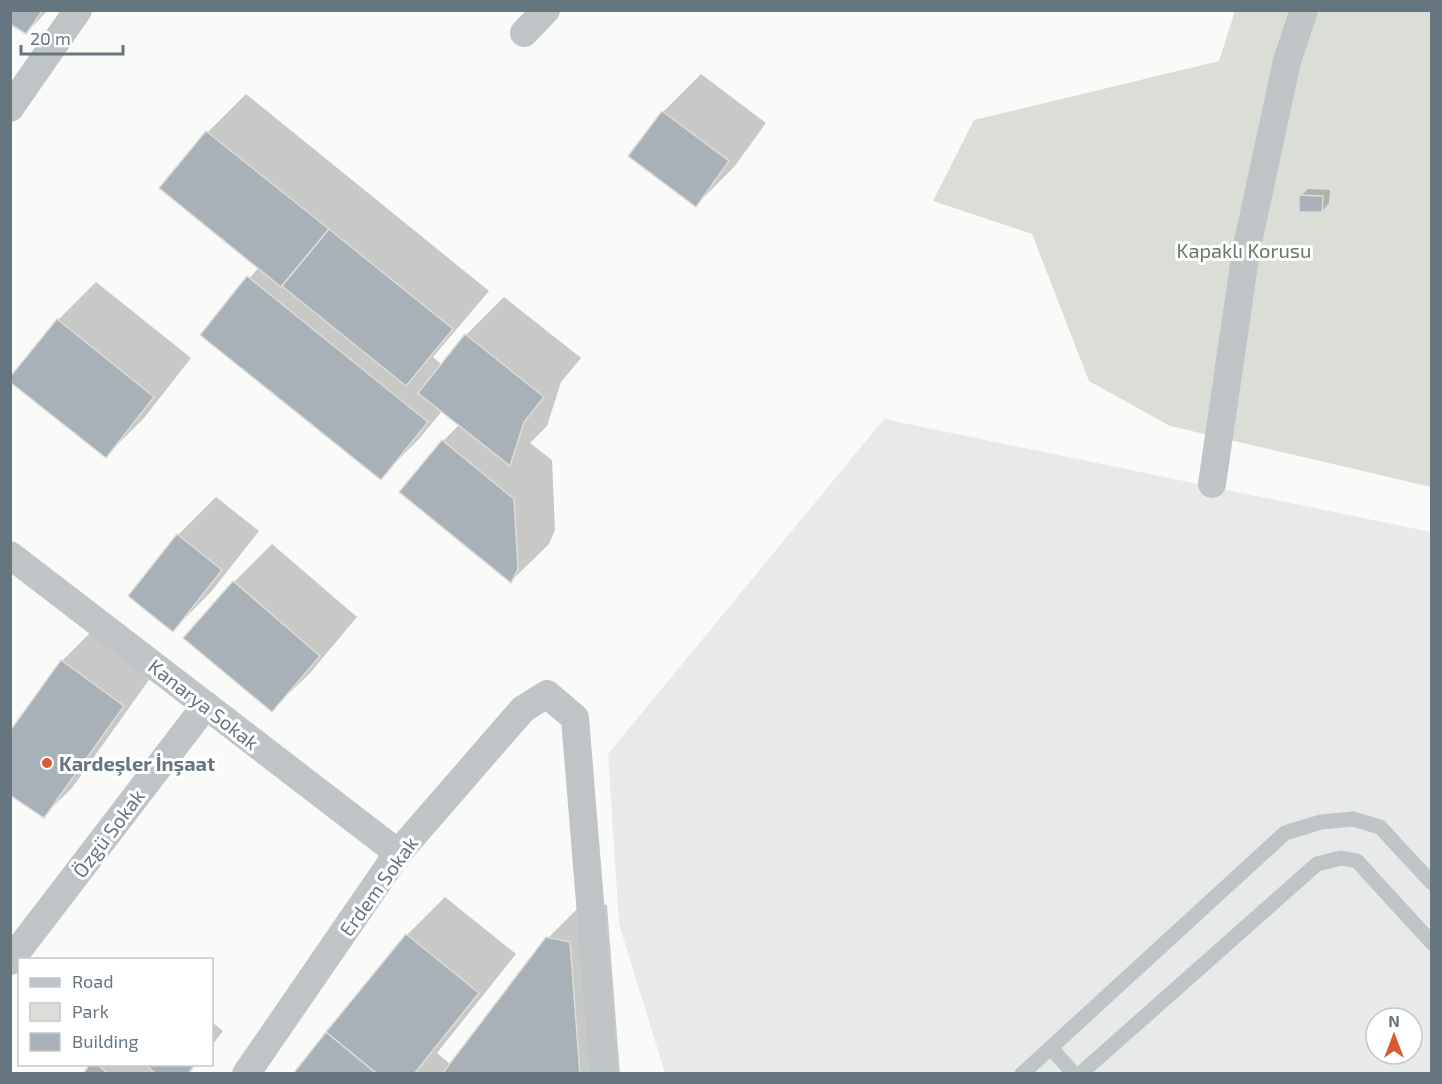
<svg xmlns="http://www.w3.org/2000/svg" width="1442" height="1084" viewBox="0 0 1442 1084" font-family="'Exo 2',sans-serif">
  <rect width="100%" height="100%" fill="#fafaf8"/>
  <path fill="#e8e9e9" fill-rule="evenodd" d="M 884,419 L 1431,532 L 1431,1073 L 665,1073 L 619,924 L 608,754 ZM 1376,1018 L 1412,1018 L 1412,1054 L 1376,1054 Z"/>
  <path fill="#daded7" d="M 1235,11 L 1431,11 L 1431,487 L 1170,426 L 1089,381 L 1032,234 L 933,201 L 974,120 L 1219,61 Z"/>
  <g fill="#0003">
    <path d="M 10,10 L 48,10 L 26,33 Z"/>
    <path d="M 701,74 L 766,123 L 734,167 L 696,205 L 663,112 Z"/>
    <path d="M 246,94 L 489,291 L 433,357 L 442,365 L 466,335 L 504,297 L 581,358 L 561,382 L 547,426 L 530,443 L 552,460 L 555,530 L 549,544 L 511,581 L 401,492 L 443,441 L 460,424 L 443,410 L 418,440 L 380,478 L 202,335 L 259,267 L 161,188 L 208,132 Z"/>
    <path d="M 1308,189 L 1330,190 L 1329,203 L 1322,211 L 1301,196 Z"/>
    <path d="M 96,282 L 191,358 L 144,418 L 106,456 L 58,320 Z"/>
    <path d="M 216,497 L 259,531 L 211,592 L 173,630 L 178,535 Z"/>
    <path d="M 272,544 L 357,617 L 310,673 L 272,710 L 234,582 Z"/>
    <path d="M 90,633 L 151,677 L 72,788 L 43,816 L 62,661 Z"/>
    <path d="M 445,897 L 516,954 L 437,1053 L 451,1065 L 548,938 L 586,900 L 607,905 L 620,1074 L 295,1074 L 407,935 Z"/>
    <path d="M 212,1022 L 223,1031 L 212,1045 Z"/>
    <path d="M 92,1064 L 196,1064 L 189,1074 L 85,1074 Z"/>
  </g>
  <g fill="#a8b1b7" stroke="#dcdcda" stroke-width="1.5">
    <path d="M 10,10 L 43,10 L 26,34 L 10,24 Z"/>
    <path d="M 662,111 L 729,161 L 696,207 L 628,156 Z"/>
    <path d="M 206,131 L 329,229 L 281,287 L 159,188 Z"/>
    <path d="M 1299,195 L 1323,196 L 1322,212 L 1299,212 Z"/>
    <path d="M 329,229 L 453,329 L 406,386 L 282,286 Z"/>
    <path d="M 247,276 L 428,422 L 381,480 L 200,335 Z"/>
    <path d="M 57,319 L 154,397 L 106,458 L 10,382 L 10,377 Z"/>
    <path d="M 465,334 L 544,397 L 524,422 L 510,466 L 418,393 Z"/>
    <path d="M 442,440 L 514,499 L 518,569 L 511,583 L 399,492 Z"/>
    <path d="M 177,534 L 222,570 L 173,632 L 128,596 Z"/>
    <path d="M 233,581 L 320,656 L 272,712 L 183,638 Z"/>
    <path d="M 61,660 L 124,706 L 44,818 L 10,795 L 10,731 Z"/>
    <path d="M 406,934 L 479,993 L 414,1074 L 377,1074 L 326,1032 Z"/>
    <path d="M 546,937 L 570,942 L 580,1074 L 442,1074 Z"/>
    <path d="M 326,1032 L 377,1074 L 293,1074 Z"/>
    <path d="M 90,1064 L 97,1064 L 108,1074 L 83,1074 Z"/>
    <path d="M 145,1064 L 195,1064 L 188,1074 L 156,1074 Z"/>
  </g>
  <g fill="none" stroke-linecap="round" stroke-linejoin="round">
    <g stroke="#bfc4c7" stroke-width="15">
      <path d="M 1051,1048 L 1074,1074"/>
      <path d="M 1022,1074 L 1285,833 L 1321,822 L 1353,819 L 1380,827 L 1432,883"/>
      <path d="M 1080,1074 L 1317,864 L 1341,858 L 1357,861 L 1432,943"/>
    </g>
    <g stroke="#bfc4c7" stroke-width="28">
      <path d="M 524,33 L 546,10"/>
      <path d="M 10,108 L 78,10"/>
      <path d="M 1212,484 L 1246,251 L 1287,61 L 1304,10"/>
      <path d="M 10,555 L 398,853"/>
      <path d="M 10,961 L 206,705"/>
      <path d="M 246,1074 L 398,853 L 523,709 L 547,694 L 575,718 L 604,1074"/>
    </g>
  </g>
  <circle fill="#db5a36" stroke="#fff" stroke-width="2" cx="47" cy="763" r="6"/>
  <g text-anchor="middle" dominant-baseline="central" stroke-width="6" stroke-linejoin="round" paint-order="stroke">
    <g font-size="20" fill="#687965" stroke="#fff">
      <text x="1244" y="250">Kapaklı Korusu</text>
    </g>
    <g font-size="20" fill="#667681" stroke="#fff">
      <text transform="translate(204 704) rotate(38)">Kanarya Sokak</text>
      <text transform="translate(108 833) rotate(-53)">Özgü Sokak</text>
      <text transform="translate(378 886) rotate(-54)">Erdem Sokak</text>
    </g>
    <g font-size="20" font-weight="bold" fill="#667681" stroke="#fff" text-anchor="start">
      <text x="59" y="763">Kardeşler İnşaat</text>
    </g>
  </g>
  <rect width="1442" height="1084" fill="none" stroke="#667681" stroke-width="24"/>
  <rect x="18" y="958" width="195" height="108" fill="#ffffff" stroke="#c2c8cd" stroke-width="1.5"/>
  <rect x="30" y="978" width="30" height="9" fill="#bfc4c7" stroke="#c2c8cd" stroke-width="1.5"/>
  <text x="72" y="988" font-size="18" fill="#667681">Road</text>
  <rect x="30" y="1003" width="30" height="18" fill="#daded7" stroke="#c2c8cd" stroke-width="1.5"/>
  <text x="72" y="1018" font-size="18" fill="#667681">Park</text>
  <rect x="30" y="1033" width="30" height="18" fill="#a8b1b7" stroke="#c2c8cd" stroke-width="1.5"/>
  <text x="72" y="1048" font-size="18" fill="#667681">Building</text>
  <g transform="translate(1394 1036)"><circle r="28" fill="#ffffff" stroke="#c2c8cd" stroke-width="1.5"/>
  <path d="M0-4.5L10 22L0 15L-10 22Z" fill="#db5a36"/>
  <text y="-9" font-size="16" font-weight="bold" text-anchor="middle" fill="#667681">N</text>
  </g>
  <path d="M21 45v9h102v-9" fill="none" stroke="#667681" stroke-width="3"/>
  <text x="30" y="45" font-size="18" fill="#667681" stroke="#ffffff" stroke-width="4.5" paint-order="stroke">20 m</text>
</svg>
